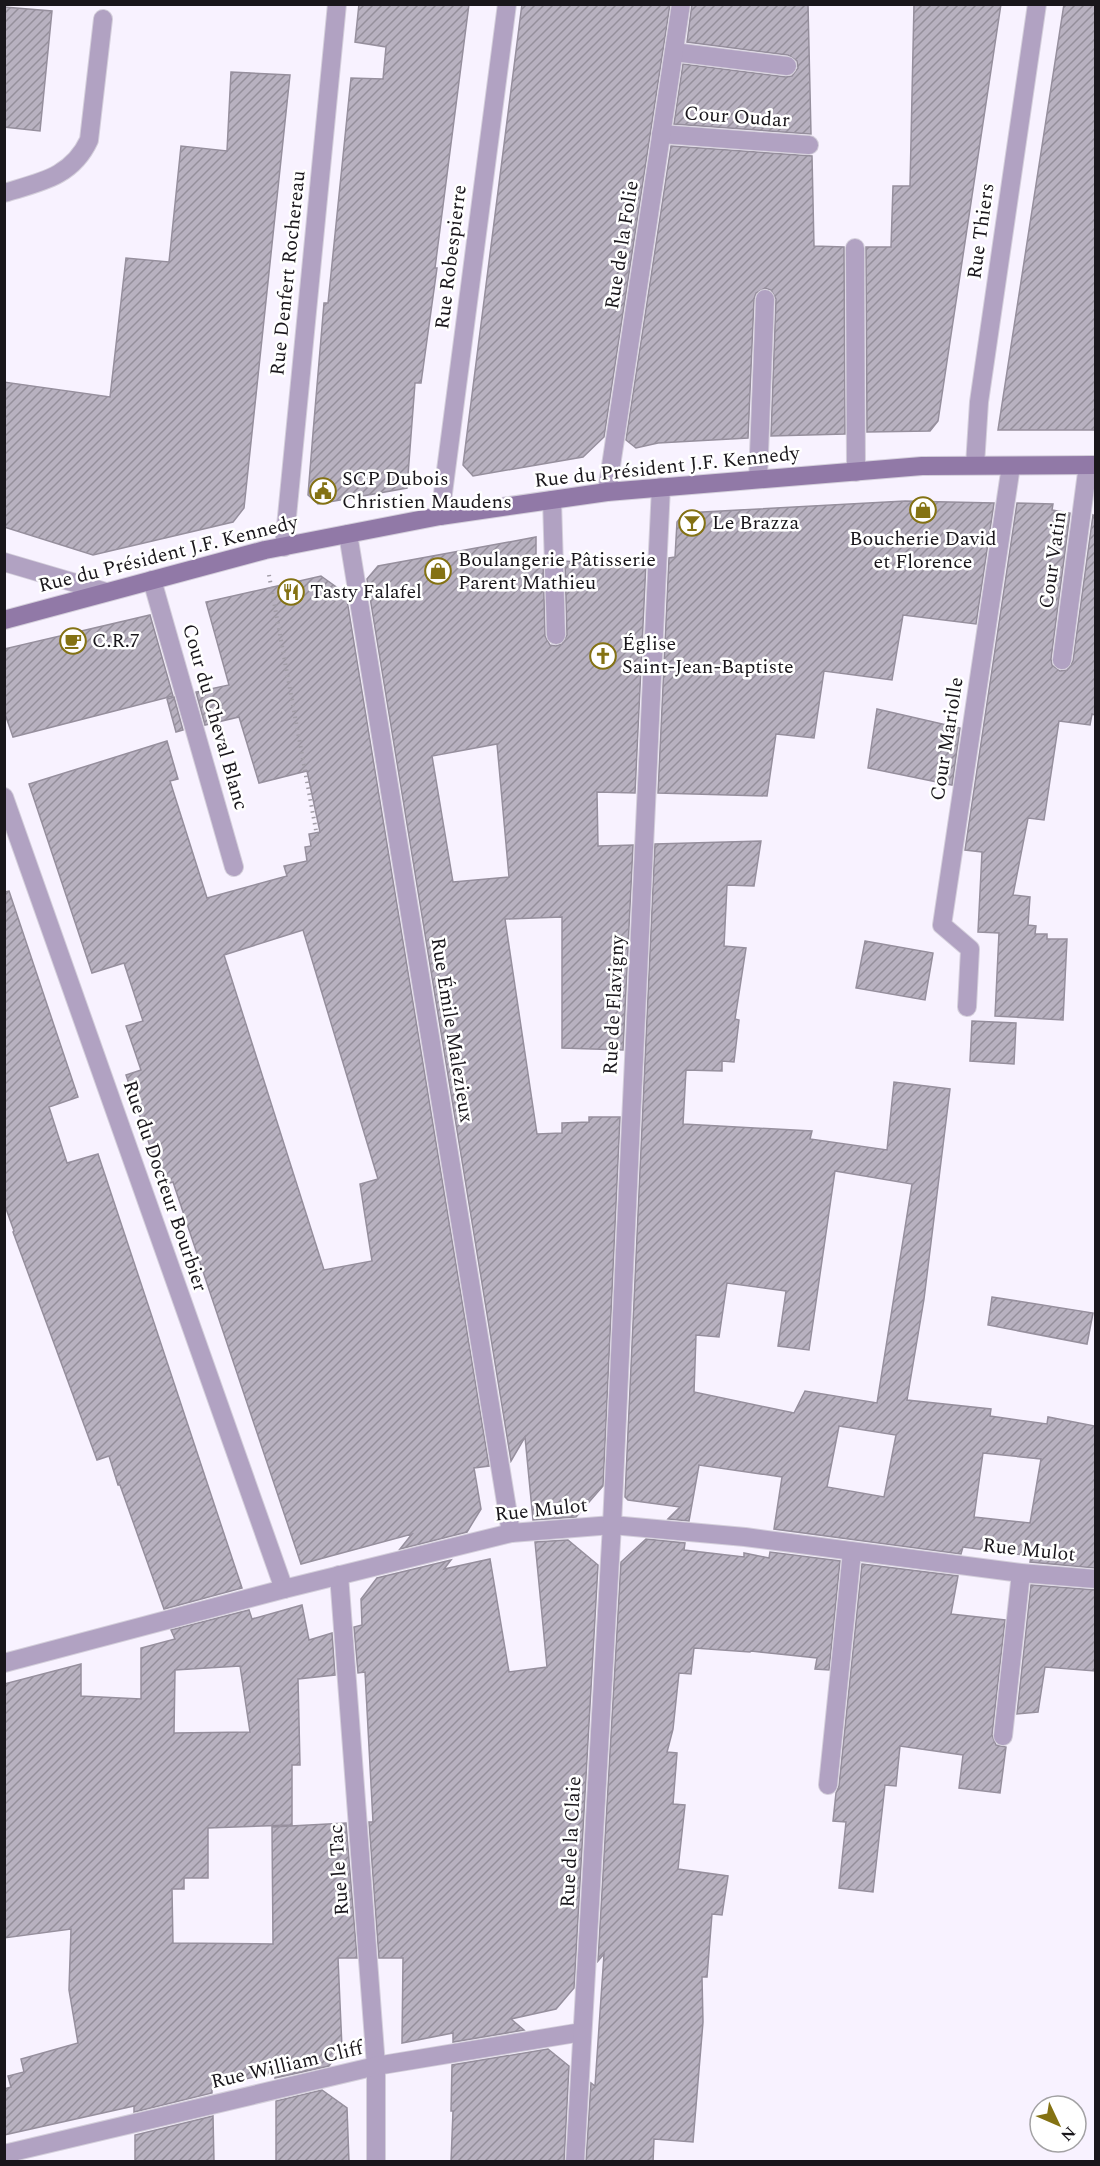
<svg xmlns="http://www.w3.org/2000/svg" width="1100" height="2166" viewBox="0 0 1100 2166" font-family="Spectral,serif">
  <defs>
    <pattern id="building-hatch" width="6" height="6" patternUnits="userSpaceOnUse" patternTransform="scale(1.5)"><rect width="6" height="6" fill="#b8b1c0"/><path d="M-1 1l2-2M0 6l6-6M5 7l2-2" fill="none" stroke="#958f9b"/></pattern>
  </defs>
  <rect width="100%" height="100%" fill="#f8f2ff"/>
  <g fill="url(#building-hatch)" stroke="#968f9d" stroke-width="1.5" fill-rule="evenodd">
    <path d="M 359,4 L 469,4 L 435,268 L 437,268 L 421,383 L 415,383 L 407,488 L 318,504 L 308,495 L 313,433 L 324,303 L 328,303 L 351,78 L 383,79 L 386,47 L 355,42 Z"/>
    <path d="M 522,4 L 670,4 L 604,437 L 583,457 L 473,476 L 463,465 Z"/>
    <path d="M 692,4 L 808,4 L 811,134 L 674,124 L 683,64 L 786,77 L 792,76 L 798,68 L 797,61 L 788,55 L 687,42 Z"/>
    <path d="M 914,4 L 1001,4 L 938,421 L 930,431 L 867,432 L 866,247 L 891,247 L 893,186 L 910,186 Z"/>
    <path d="M 1064,4 L 1095,4 L 1095,430 L 998,430 Z"/>
    <path d="M 4,7 L 52,11 L 40,131 L 4,127 Z"/>
    <path d="M 231,72 L 290,75 L 244,508 L 233,522 L 93,555 L 4,527 L 4,382 L 110,397 L 126,258 L 169,262 L 181,146 L 227,151 Z"/>
    <path d="M 671,146 L 812,156 L 814,246 L 844,247 L 845,434 L 771,436 L 776,299 L 771,290 L 765,288 L 756,293 L 754,299 L 748,438 L 658,443 L 636,448 L 626,440 Z"/>
    <path d="M 905,501 L 994,503 L 976,624 L 903,615 L 892,680 L 824,671 L 814,738 L 776,734 L 767,796 L 658,793 L 669,558 L 675,557 L 677,522 L 684,513 Z"/>
    <path d="M 1017,503 L 1053,504 L 1052,510 L 1070,513 L 1051,659 L 1052,665 L 1060,671 L 1067,670 L 1073,661 L 1093,515 L 1095,516 L 1095,715 L 1092,714 L 1090,725 L 1059,721 L 1044,820 L 1028,818 L 1013,895 L 1030,897 L 1028,925 L 1036,926 L 1035,934 L 1047,934 L 1047,939 L 1067,939 L 1063,1020 L 995,1016 L 999,933 L 978,932 L 982,852 L 965,850 Z"/>
    <path d="M 536,537 L 536,560 L 543,560 L 545,636 L 550,645 L 556,646 L 562,644 L 567,635 L 565,561 L 591,563 L 591,558 L 617,559 L 617,566 L 646,562 L 635,793 L 597,792 L 598,846 L 633,845 L 623,1050 L 562,1048 L 562,917 L 505,919 L 537,1134 L 562,1133 L 562,1123 L 589,1122 L 589,1117 L 620,1117 L 603,1486 L 576,1517 L 533,1520 L 525,1437 L 511,1461 L 367,579 L 378,566 ZM 497,744 L 509,877 L 453,882 L 432,756 Z"/>
    <path d="M 321,576 L 346,594 L 489,1466 L 474,1468 L 481,1509 L 467,1532 L 400,1549 L 412,1534 L 301,1564 L 173,1182 L 163,1185 L 126,1075 L 141,1070 L 126,1026 L 143,1021 L 124,963 L 92,973 L 29,784 L 167,741 L 178,779 L 170,781 L 207,898 L 287,876 L 284,866 L 307,861 L 305,847 L 311,846 L 309,834 L 320,832 L 307,771 L 259,783 L 239,717 L 205,725 L 196,692 L 229,685 L 206,602 ZM 303,930 L 378,1179 L 360,1184 L 372,1261 L 324,1270 L 224,955 Z"/>
    <path d="M 150,615 L 173,696 L 13,737 L 4,711 L 4,649 Z"/>
    <path d="M 174,697 L 183,730 L 176,732 L 167,699 Z"/>
    <path d="M 877,709 L 960,728 L 952,785 L 868,768 Z"/>
    <path d="M 761,841 L 754,886 L 727,885 L 724,946 L 746,948 L 735,1019 L 739,1020 L 734,1062 L 722,1061 L 722,1071 L 686,1070 L 683,1124 L 812,1131 L 810,1139 L 887,1150 L 894,1082 L 950,1089 L 924,1299 L 907,1400 L 991,1409 L 990,1416 L 1047,1424 L 1048,1417 L 1095,1426 L 1095,1568 L 1030,1562 L 1031,1556 L 963,1547 L 961,1554 L 774,1529 L 782,1477 L 699,1465 L 689,1521 L 668,1519 L 680,1507 L 628,1500 L 625,1497 L 655,844 ZM 835,1171 L 912,1184 L 877,1403 L 805,1391 L 794,1413 L 694,1392 L 696,1335 L 719,1337 L 727,1283 L 786,1291 L 778,1346 L 809,1350 ZM 839,1426 L 896,1435 L 884,1497 L 827,1487 ZM 983,1453 L 1041,1459 L 1030,1523 L 974,1517 Z"/>
    <path d="M 9,891 L 78,1097 L 49,1107 L 67,1163 L 98,1154 L 242,1588 L 164,1609 L 120,1485 L 118,1485 L 109,1456 L 97,1460 L 13,1232 L 14,1231 L 4,1203 L 4,892 Z"/>
    <path d="M 865,941 L 933,953 L 925,1000 L 856,988 Z"/>
    <path d="M 972,1021 L 1016,1023 L 1014,1064 L 970,1061 Z"/>
    <path d="M 992,1297 L 1093,1313 L 1087,1344 L 988,1325 Z"/>
    <path d="M 646,1539 L 685,1543 L 684,1550 L 744,1557 L 744,1553 L 769,1558 L 770,1552 L 840,1561 L 829,1670 L 815,1669 L 817,1658 L 751,1651 L 750,1652 L 694,1648 L 691,1674 L 679,1673 L 673,1729 L 667,1752 L 677,1753 L 673,1804 L 685,1805 L 678,1869 L 728,1876 L 722,1915 L 712,1914 L 707,1977 L 702,1977 L 703,2022 L 693,2142 L 654,2139 L 653,2162 L 586,2162 L 591,2083 L 595,2086 L 604,1954 L 598,1961 L 621,1562 Z"/>
    <path d="M 568,1540 L 598,1565 L 574,1988 L 556,2009 L 511,2019 L 524,2030 L 453,2042 L 453,2033 L 402,2043 L 403,1958 L 379,1958 L 369,1822 L 373,1822 L 365,1672 L 358,1673 L 354,1627 L 362,1625 L 361,1599 L 377,1578 L 451,1560 L 444,1569 L 490,1559 L 509,1672 L 547,1667 L 535,1542 Z"/>
    <path d="M 862,1564 L 958,1576 L 951,1614 L 1005,1620 L 992,1735 L 996,1745 L 1006,1747 L 1000,1793 L 959,1788 L 963,1755 L 900,1746 L 896,1786 L 885,1785 L 873,1892 L 839,1888 L 846,1822 L 833,1821 L 836,1793 L 839,1786 Z"/>
    <path d="M 1031,1585 L 1095,1590 L 1095,1671 L 1045,1667 L 1038,1712 L 1017,1714 Z"/>
    <path d="M 302,1605 L 309,1640 L 332,1633 L 335,1675 L 298,1679 L 300,1765 L 292,1765 L 292,1825 L 208,1828 L 208,1878 L 184,1878 L 184,1889 L 172,1889 L 173,1943 L 273,1944 L 272,1827 L 346,1823 L 357,1958 L 338,1958 L 342,2048 L 329,2066 L 275,2078 L 275,2072 L 212,2087 L 212,2093 L 134,2112 L 134,2106 L 4,2135 L 4,2089 L 11,2087 L 8,2076 L 24,2072 L 21,2059 L 78,2043 L 69,1990 L 71,1929 L 4,1938 L 4,1684 L 81,1664 L 81,1696 L 141,1699 L 141,1648 L 175,1639 L 171,1630 L 249,1610 L 252,1619 ZM 240,1666 L 250,1732 L 174,1733 L 175,1670 Z"/>
    <path d="M 548,2049 L 569,2066 L 564,2162 L 451,2162 L 453,2111 L 451,2111 L 452,2065 Z"/>
    <path d="M 322,2090 L 347,2108 L 349,2162 L 276,2162 L 276,2101 Z"/>
    <path d="M 213,2116 L 214,2162 L 135,2162 L 135,2135 Z"/>
  </g>
  <g fill="none" stroke-linecap="round" stroke-linejoin="round">
    <g stroke="#d4cfdb" stroke-width="20">
      <g id="service">
        <path d="M 674,52 L 787,66"/>
        <path d="M 661,134 L 809,145"/>
        <path d="M 4,193 C 40,182 72,177 89,140 L 103,19"/>
        <path d="M 855,248 L 856,472"/>
        <path d="M 758,479 L 765,299"/>
        <path d="M 552,500 L 556,635"/>
        <path d="M 152,580 L 234,867"/>
        <path d="M 967,1007 L 970,949 L 942,925 L 1011,466"/>
        <path d="M 1003,1736 L 1021,1573"/>
        <path d="M 828,1785 L 852,1552"/>
      </g>
    </g>
    <g stroke="#d4cfdb" stroke-width="20">
      <g id="minor">
        <path d="M 975,465 L 979,402 L 1037,4"/>
        <path d="M 607,492 L 681,4"/>
        <path d="M 440,516 L 507,4"/>
        <path d="M 348,534 L 511,1533"/>
        <path d="M 284,547 L 337,4"/>
        <path d="M 4,562 L 106,592"/>
        <path d="M 1062,660 L 1088,465"/>
        <path d="M 4,797 L 284,1589"/>
        <path d="M 339,1575 L 376,2066 L 376,2162"/>
        <path d="M 4,1663 L 284,1589 L 511,1533 L 612,1525 L 745,1537 L 1021,1573 L 1096,1579"/>
        <path d="M 4,2154 L 376,2066 L 582,2032"/>
        <path d="M 575,2162 L 612,1525 L 661,487"/>
      </g>
    </g>
    <g stroke="#d4cfdb" stroke-width="20">
      <path id="secondary" d="M 4,620 L 265,550 L 440,516 L 607,492 L 922,466 L 1096,465"/>
    </g>
    <path stroke="#a29da7" stroke-width="4" stroke-dasharray="1.5 4.5" stroke-linecap="butt" d="M 269,575 L 317,836"/>
    <use href="#service" stroke="#b1a2c2" stroke-width="18"/>
    <use href="#minor" stroke="#b1a2c2" stroke-width="18"/>
    <use href="#secondary" stroke="#9179a7" stroke-width="18"/>
  </g>
  <defs>
    <g id="civic-ring" transform="scale(1.35)"><circle r="9.5" fill="#fff" stroke="#847213" stroke-width="1.5"/><path d="M-.6-6.5H3V-4.5H.6V-3L4-1V1h2V6H-6V1h2V-1L-.6-3ZM-1.2 2.5V6h2.4V2.5Z" fill="#847213"/></g>
    <g id="shop-ring" transform="scale(1.35)"><circle r="9.5" fill="#fff" stroke="#847213" stroke-width="1.5"/><path d="M-5-2.5h2.3a2.7 3.5 0 0 1 5.4 0H5L5.5 6h-11ZM-1.5-2.5h3a1.5 2.3 0 0 0-3 0Z" fill="#847213"/></g>
    <g id="bar-ring" transform="scale(1.35)"><circle r="9.5" fill="#fff" stroke="#847213" stroke-width="1.5"/><path d="M-6-5H6L.8 .8V4.5H3.5V6h-7V4.5H-.8V.8Z" fill="#847213"/></g>
    <g id="restaurant-ring" transform="scale(1.35)"><circle r="9.5" fill="#fff" stroke="#847213" stroke-width="1.5"/><path d="M-5-6h1v4h1v-4h1v4h1v-4h1v5L-1.5 .5V6h-2V.5L-5-1ZM5-6V6H3V1.5H1.5Q1.5-4 5-6Z" fill="#847213"/></g>
    <g id="cafe-ring" transform="scale(1.35)"><circle r="9.5" fill="#fff" stroke="#847213" stroke-width="1.5"/><path d="M-5.5-4.5H6V0H3Q3 3.5 0 3.5H-2.5Q-5.5 3.5-5.5 0ZM3-3.2v2h1.7v-2ZM-6 4.5H4V6H-6Z" fill="#847213"/></g>
    <g id="church-ring" transform="scale(1.35)"><circle r="9.5" fill="#fff" stroke="#847213" stroke-width="1.5"/><path d="M-1.2-6h2.4v3.5h3.3v2.4h-3.3V6h-2.4V-.1h-3.3v-2.4h3.3Z" fill="#847213"/></g>
  </defs>
  <g fill-rule="evenodd">
    <use href="#civic-ring" x="323" y="491"/>
    <use href="#shop-ring" x="923" y="510"/>
    <use href="#bar-ring" x="692" y="523"/>
    <use href="#shop-ring" x="438" y="571"/>
    <use href="#restaurant-ring" x="291" y="592"/>
    <use href="#cafe-ring" x="73" y="641"/>
    <use href="#church-ring" x="603" y="656"/>
  </g>
  <g text-anchor="middle" dominant-baseline="central" stroke-width="5" stroke-linejoin="round" paint-order="stroke">
    <g font-size="20" fill="#19161b" stroke="#fff">
      <text transform="translate(737 117) rotate(4)">Cour Oudar</text>
      <text transform="translate(981 231) rotate(-82)">Rue Thiers</text>
      <text transform="translate(622 245) rotate(-81)">Rue de la Folie</text>
      <text transform="translate(451 257) rotate(-83)">Rue Robespierre</text>
      <text transform="translate(288 273) rotate(-84)">Rue Denfert Rochereau</text>
      <text transform="translate(667 467) rotate(-6)">Rue du Président J.F. Kennedy</text>
      <text transform="translate(168 554) rotate(-14)">Rue du Président J.F. Kennedy</text>
      <text transform="translate(1053 560) rotate(-82)">Cour Vatin</text>
      <text transform="translate(215 717) rotate(74)">Cour du Cheval Blanc</text>
      <text transform="translate(947 739) rotate(-81)">Cour Mariolle</text>
      <text transform="translate(614 1005) rotate(-87)">Rue de Flavigny</text>
      <text transform="translate(452 1030) rotate(81)">Rue Émile Malezieux</text>
      <text transform="translate(165 1186) rotate(71)">Rue du Docteur Bourbier</text>
      <text transform="translate(541 1510) rotate(-6)">Rue Mulot</text>
      <text transform="translate(1029 1550) rotate(6)">Rue Mulot</text>
      <text transform="translate(571 1842) rotate(-87)">Rue de la Claie</text>
      <text transform="translate(339 1870) rotate(-94)">Rue le Tac</text>
      <text transform="translate(287 2065) rotate(-13)">Rue William Cliff</text>
    </g>
    <g font-size="20" fill="#19161b" stroke="#fff" text-anchor="start">
      <text x="342" y="479">SCP Dubois<tspan x="342" dy="23">Christien Maudens</tspan></text>
      <text x="712" y="523">Le Brazza</text>
      <text x="923" y="539" text-anchor="middle">Boucherie David<tspan x="923" dy="23">et Florence</tspan></text>
      <text x="458" y="560">Boulangerie Pâtisserie<tspan x="458" dy="23">Parent Mathieu</tspan></text>
      <text x="310" y="592">Tasty Falafel</text>
      <text x="92" y="641">C.R.7</text>
      <text x="622" y="644">Église<tspan x="622" dy="23">Saint-Jean-Baptiste</tspan></text>
    </g>
  </g>
  <rect width="1100" height="2166" fill="none" stroke="#19161b" stroke-width="12"/>
  <g transform="translate(1058 2124) rotate(134)"><circle r="28" fill="#ffffff" stroke="#a3a2a4" stroke-width="1.5"/>
  <path d="M0-4.5L10 22L0 15L-10 22Z" fill="#847213"/>
  <text y="-9" font-size="16" font-weight="bold" text-anchor="middle" fill="#19161b">N</text>
  </g>
</svg>
